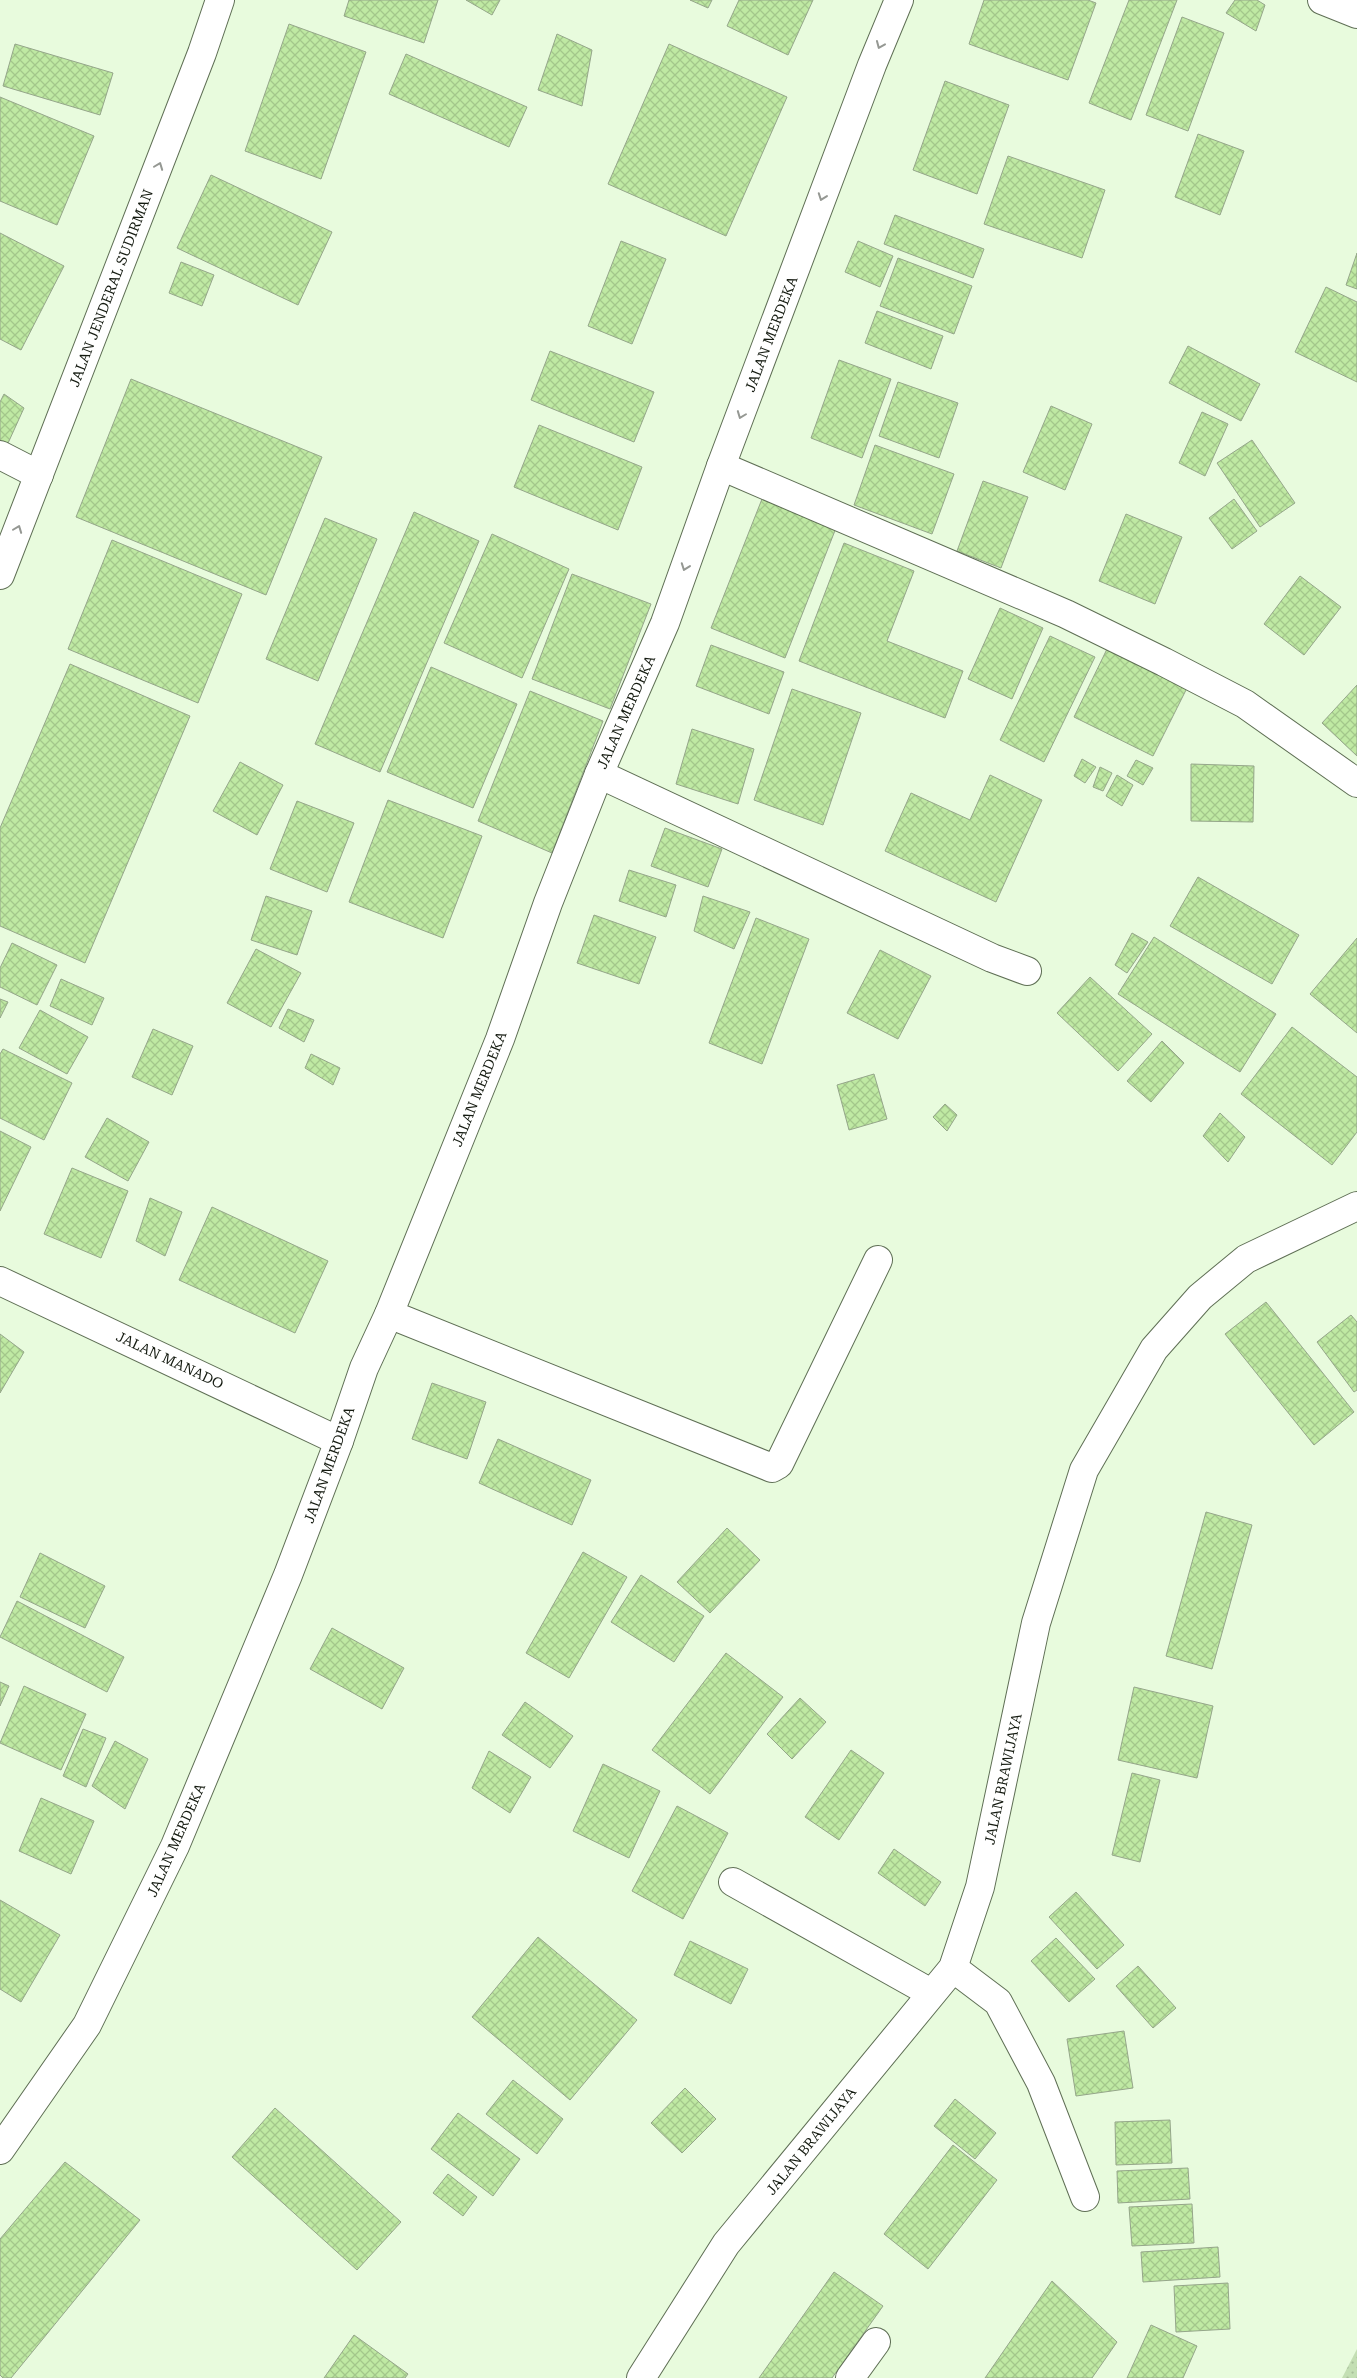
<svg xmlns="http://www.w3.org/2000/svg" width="1357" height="2378" viewBox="0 0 1357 2378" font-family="'Roboto Serif',serif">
  <defs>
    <pattern id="park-dots" width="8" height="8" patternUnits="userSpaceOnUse" patternTransform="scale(1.25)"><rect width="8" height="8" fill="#c4dfb4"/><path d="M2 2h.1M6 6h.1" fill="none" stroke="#a8bf9a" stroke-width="1.8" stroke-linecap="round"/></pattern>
    <pattern id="building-cross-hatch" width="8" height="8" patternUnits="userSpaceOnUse" patternTransform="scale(1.25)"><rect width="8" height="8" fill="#bfe9a3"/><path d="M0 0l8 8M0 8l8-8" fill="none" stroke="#a3c78b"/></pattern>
  </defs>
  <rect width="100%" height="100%" fill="#e8fbdd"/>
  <path fill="url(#park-dots)" d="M 1357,2349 L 1357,2378 L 1342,2378 Z"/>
  <g fill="url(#building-cross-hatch)" stroke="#95a68a">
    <path d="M 349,0 L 438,0 L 424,43 L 344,16 Z"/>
    <path d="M 466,0 L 500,0 L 492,15 Z"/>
    <path d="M 690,0 L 712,0 L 708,8 Z"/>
    <path d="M 739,0 L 813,0 L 788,55 L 727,26 Z"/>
    <path d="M 984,0 L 1088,0 L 1096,3 L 1068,80 L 969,44 Z"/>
    <path d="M 1129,0 L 1177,0 L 1131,120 L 1089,103 Z"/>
    <path d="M 1235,0 L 1257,0 L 1265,5 L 1256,31 L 1226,13 Z"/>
    <path d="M 1182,17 L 1224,33 L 1188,131 L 1146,115 Z"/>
    <path d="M 289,24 L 366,52 L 321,179 L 245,151 Z"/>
    <path d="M 557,34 L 592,50 L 582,106 L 538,90 Z"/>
    <path d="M 15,44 L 113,73 L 100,115 L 3,86 Z"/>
    <path d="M 669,44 L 787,97 L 726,236 L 608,184 Z"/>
    <path d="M 406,54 L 527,107 L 509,147 L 389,94 Z"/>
    <path d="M 945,81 L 1009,105 L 977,194 L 913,170 Z"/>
    <path d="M 0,97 L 94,136 L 57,225 L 0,201 Z"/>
    <path d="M 1198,134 L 1244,151 L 1220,215 L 1175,197 Z"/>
    <path d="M 1008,156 L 1105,190 L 1082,258 L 984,224 Z"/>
    <path d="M 211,175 L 332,232 L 298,305 L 177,248 Z"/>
    <path d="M 895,215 L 984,249 L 973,278 L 884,244 Z"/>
    <path d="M 0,233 L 64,266 L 21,350 L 0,339 Z"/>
    <path d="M 621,241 L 666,259 L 632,344 L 588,326 Z"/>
    <path d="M 858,241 L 893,256 L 880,287 L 845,272 Z"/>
    <path d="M 1357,253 L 1357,289 L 1346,285 Z"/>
    <path d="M 898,258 L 972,286 L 954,334 L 880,306 Z"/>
    <path d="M 181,262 L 214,275 L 202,306 L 169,293 Z"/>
    <path d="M 1326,287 L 1357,302 L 1357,382 L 1295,352 Z"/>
    <path d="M 877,311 L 943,336 L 931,369 L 865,343 Z"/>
    <path d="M 1188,346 L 1260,384 L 1241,421 L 1169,383 Z"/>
    <path d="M 550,351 L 654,392 L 634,442 L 531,400 Z"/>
    <path d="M 839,360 L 891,379 L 862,458 L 811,438 Z"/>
    <path d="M 131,379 L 322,457 L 266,595 L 76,517 Z"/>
    <path d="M 898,382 L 958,403 L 939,458 L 879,436 Z"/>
    <path d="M 4,394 L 24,408 L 4,452 L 0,450 L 0,402 Z"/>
    <path d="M 1051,406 L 1092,424 L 1065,490 L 1023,472 Z"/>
    <path d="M 1202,412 L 1228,424 L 1205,476 L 1179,463 Z"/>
    <path d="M 539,425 L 642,467 L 618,530 L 514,487 Z"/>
    <path d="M 1252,440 L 1295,503 L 1260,527 L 1217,463 Z"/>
    <path d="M 875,445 L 954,474 L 932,534 L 854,505 Z"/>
    <path d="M 983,481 L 1028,497 L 1001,568 L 957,551 Z"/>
    <path d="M 762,499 L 836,528 L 785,658 L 711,628 Z"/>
    <path d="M 1234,499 L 1257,531 L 1232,549 L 1209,518 Z"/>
    <path d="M 414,512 L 479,541 L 380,772 L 315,744 Z"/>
    <path d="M 1126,514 L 1182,537 L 1155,604 L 1099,581 Z"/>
    <path d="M 325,518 L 377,539 L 318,681 L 266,659 Z"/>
    <path d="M 492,534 L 569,569 L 522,678 L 444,643 Z"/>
    <path d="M 112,540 L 242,594 L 198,703 L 68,649 Z"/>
    <path d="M 844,543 L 914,571 L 887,641 L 963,671 L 945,718 L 799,661 Z"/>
    <path d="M 572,574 L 651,604 L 610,709 L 532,679 Z"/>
    <path d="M 1300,576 L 1341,607 L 1304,655 L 1264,624 Z"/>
    <path d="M 1000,608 L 1043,628 L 1012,699 L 968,679 Z"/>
    <path d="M 1050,636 L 1095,657 L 1044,762 L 1000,740 Z"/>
    <path d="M 711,645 L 784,672 L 769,714 L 696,686 Z"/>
    <path d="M 1107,649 L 1187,688 L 1153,756 L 1074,717 Z"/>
    <path d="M 70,664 L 190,716 L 85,963 L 0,926 L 0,828 Z"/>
    <path d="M 431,667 L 517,704 L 473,808 L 387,772 Z"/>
    <path d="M 1357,685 L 1357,756 L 1322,723 Z"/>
    <path d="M 792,689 L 861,713 L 823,825 L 754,800 Z"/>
    <path d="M 530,691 L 603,721 L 552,853 L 478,821 Z"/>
    <path d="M 692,729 L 754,749 L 738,804 L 676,784 Z"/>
    <path d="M 1082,759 L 1096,767 L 1085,783 L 1074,776 Z"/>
    <path d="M 1136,760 L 1153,768 L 1143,785 L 1127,776 Z"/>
    <path d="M 240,762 L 283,785 L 257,835 L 213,811 Z"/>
    <path d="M 1191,764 L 1254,766 L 1253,822 L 1191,821 Z"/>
    <path d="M 1100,767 L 1112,773 L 1103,791 L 1093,787 Z"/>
    <path d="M 990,775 L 1042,800 L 996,902 L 885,851 L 911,793 L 970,820 Z"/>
    <path d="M 1117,775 L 1133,785 L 1122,806 L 1106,796 Z"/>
    <path d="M 388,800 L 482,836 L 443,938 L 349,902 Z"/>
    <path d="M 297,801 L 354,823 L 327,892 L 270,869 Z"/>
    <path d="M 665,828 L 722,849 L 708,887 L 651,866 Z"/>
    <path d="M 629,870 L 676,885 L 666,917 L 619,901 Z"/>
    <path d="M 1198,877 L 1299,935 L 1272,984 L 1170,926 Z"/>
    <path d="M 266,896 L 312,911 L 297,955 L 251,940 Z"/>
    <path d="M 703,896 L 750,912 L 734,949 L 694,931 Z"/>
    <path d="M 594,915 L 656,937 L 639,984 L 577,963 Z"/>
    <path d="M 756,918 L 809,939 L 762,1064 L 709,1043 Z"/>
    <path d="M 1132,933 L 1148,942 L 1127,973 L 1115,965 Z"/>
    <path d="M 1154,937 L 1276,1014 L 1240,1072 L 1118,994 Z"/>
    <path d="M 1357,938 L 1357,1033 L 1310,994 Z"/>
    <path d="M 12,943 L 57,965 L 37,1005 L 0,987 L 0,968 Z"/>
    <path d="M 256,949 L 301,973 L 271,1027 L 227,1003 Z"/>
    <path d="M 880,950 L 931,976 L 898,1039 L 847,1013 Z"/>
    <path d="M 1090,977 L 1152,1034 L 1118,1071 L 1057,1013 Z"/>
    <path d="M 61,979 L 104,998 L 92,1025 L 50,1006 Z"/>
    <path d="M 0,999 L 8,1002 L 0,1018 Z"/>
    <path d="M 288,1009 L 314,1020 L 304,1042 L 279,1028 Z"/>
    <path d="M 40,1010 L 88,1037 L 67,1074 L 19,1048 Z"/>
    <path d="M 1292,1027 L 1357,1077 L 1357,1132 L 1332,1165 L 1241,1094 Z"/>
    <path d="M 153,1029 L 193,1046 L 172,1095 L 132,1077 Z"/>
    <path d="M 1162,1041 L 1184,1063 L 1151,1102 L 1127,1081 Z"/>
    <path d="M 3,1049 L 72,1083 L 44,1140 L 0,1118 L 0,1054 Z"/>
    <path d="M 311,1054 L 340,1068 L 333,1085 L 305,1068 Z"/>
    <path d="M 874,1074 L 887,1119 L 849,1130 L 837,1085 Z"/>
    <path d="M 945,1104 L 957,1115 L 947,1131 L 933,1117 Z"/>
    <path d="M 1220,1113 L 1245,1137 L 1228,1162 L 1203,1136 Z"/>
    <path d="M 107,1118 L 149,1142 L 128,1181 L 85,1157 Z"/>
    <path d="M 0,1131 L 31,1147 L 0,1211 Z"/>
    <path d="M 72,1168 L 128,1191 L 101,1258 L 44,1234 Z"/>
    <path d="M 150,1198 L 182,1212 L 165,1256 L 136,1241 Z"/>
    <path d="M 212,1207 L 328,1261 L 295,1333 L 179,1280 Z"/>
    <path d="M 1266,1302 L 1354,1412 L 1314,1445 L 1225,1334 Z"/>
    <path d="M 1351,1315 L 1357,1322 L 1357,1390 L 1354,1392 L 1317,1342 Z"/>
    <path d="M 0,1334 L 24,1352 L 0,1393 Z"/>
    <path d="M 432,1383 L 486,1402 L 467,1459 L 412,1439 Z"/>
    <path d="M 498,1439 L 591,1480 L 572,1525 L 479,1483 Z"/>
    <path d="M 1206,1512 L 1252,1525 L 1212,1669 L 1166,1656 Z"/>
    <path d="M 727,1528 L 760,1560 L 710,1613 L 677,1582 Z"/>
    <path d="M 583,1552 L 627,1577 L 569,1678 L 526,1653 Z"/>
    <path d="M 40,1553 L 105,1586 L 85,1628 L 20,1597 Z"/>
    <path d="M 641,1575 L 704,1616 L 674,1662 L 611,1622 Z"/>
    <path d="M 17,1601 L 124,1657 L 107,1692 L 0,1637 Z"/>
    <path d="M 332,1628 L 404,1668 L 382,1709 L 310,1669 Z"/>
    <path d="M 726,1653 L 783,1697 L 710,1794 L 652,1750 Z"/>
    <path d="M 0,1682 L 9,1686 L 0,1706 Z"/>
    <path d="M 24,1686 L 86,1714 L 61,1770 L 0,1743 Z"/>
    <path d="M 1134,1687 L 1213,1706 L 1197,1778 L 1118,1760 Z"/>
    <path d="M 800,1698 L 826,1722 L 792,1759 L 767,1734 Z"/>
    <path d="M 525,1702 L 573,1736 L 550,1768 L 502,1735 Z"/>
    <path d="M 83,1729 L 106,1738 L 86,1787 L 63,1776 Z"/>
    <path d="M 115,1741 L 148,1759 L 125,1809 L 92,1786 Z"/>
    <path d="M 851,1750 L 884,1773 L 839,1840 L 805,1817 Z"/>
    <path d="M 489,1751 L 531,1777 L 510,1813 L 472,1788 Z"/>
    <path d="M 603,1764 L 660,1791 L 629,1858 L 573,1831 Z"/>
    <path d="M 1132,1773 L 1160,1780 L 1140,1862 L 1112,1855 Z"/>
    <path d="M 41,1798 L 94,1821 L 71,1874 L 19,1851 Z"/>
    <path d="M 677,1806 L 728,1833 L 683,1919 L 632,1891 Z"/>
    <path d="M 894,1849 L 941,1882 L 925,1906 L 878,1873 Z"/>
    <path d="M 1076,1892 L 1124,1945 L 1097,1969 L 1049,1917 Z"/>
    <path d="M 0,1900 L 60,1935 L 21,2002 L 0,1989 Z"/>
    <path d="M 538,1937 L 637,2020 L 570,2100 L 472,2017 Z"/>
    <path d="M 1056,1938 L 1095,1979 L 1069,2002 L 1031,1961 Z"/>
    <path d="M 690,1941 L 748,1969 L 731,2004 L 674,1975 Z"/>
    <path d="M 1138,1966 L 1176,2008 L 1153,2028 L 1116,1986 Z"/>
    <path d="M 1124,2031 L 1133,2088 L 1076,2096 L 1067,2039 Z"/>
    <path d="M 513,2080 L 563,2119 L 537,2154 L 486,2114 Z"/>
    <path d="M 685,2088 L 716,2119 L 682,2153 L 651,2123 Z"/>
    <path d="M 955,2099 L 996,2133 L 975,2159 L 934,2126 Z"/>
    <path d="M 275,2108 L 401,2222 L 357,2270 L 232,2157 Z"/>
    <path d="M 458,2113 L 520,2159 L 493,2196 L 431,2149 Z"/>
    <path d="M 1170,2120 L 1172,2163 L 1116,2165 L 1115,2122 Z"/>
    <path d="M 953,2145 L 997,2180 L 928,2269 L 884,2234 Z"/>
    <path d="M 65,2162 L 140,2220 L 11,2378 L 3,2378 L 0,2375 L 0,2239 Z"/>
    <path d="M 1188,2168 L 1190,2199 L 1118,2203 L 1117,2171 Z"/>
    <path d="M 448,2174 L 477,2197 L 463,2216 L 433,2193 Z"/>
    <path d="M 1192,2204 L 1194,2243 L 1132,2246 L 1129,2207 Z"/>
    <path d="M 1218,2247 L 1220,2277 L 1143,2282 L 1141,2252 Z"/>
    <path d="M 834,2272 L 883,2306 L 832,2378 L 759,2378 Z"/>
    <path d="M 1052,2281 L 1117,2342 L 1092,2378 L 985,2378 Z"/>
    <path d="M 1228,2283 L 1230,2329 L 1176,2332 L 1174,2286 Z"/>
    <path d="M 1151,2325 L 1197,2346 L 1183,2378 L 1127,2378 Z"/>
    <path d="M 354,2335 L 408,2374 L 405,2378 L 324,2378 Z"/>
  </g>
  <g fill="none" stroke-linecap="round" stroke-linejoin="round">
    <g stroke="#5f6f55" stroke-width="30">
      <g id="minor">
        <path d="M 1322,0 L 1357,14"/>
        <path d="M 0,455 L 39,475"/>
        <path d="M 721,466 L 1066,614 L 1164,662 L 1245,704 L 1357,783"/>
        <path d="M 599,774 L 992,958 L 1027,971"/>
        <path d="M 0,1281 L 339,1441"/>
        <path d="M 389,1314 L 772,1468 L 779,1464 L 878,1260"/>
        <path d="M 733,1882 L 931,1993"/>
        <path d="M 953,1968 L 998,2002 L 1041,2083 L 1085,2197"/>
        <path d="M 641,2378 L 726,2244 L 953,1968 L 980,1887 L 1036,1623 L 1084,1470 L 1154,1349 L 1200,1297 L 1246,1259 L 1357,1206"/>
        <path d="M 850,2378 L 876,2342"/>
      </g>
    </g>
    <g stroke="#5f6f55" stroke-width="30">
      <g id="highway">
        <path d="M 0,575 L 202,53 L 220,0"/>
        <path d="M 0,2150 L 87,2025 L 175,1846 L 288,1575 L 339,1441 L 364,1368 L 389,1314 L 500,1039 L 548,903 L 599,774 L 665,623 L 721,466 L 872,65 L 899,0"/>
      </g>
    </g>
    <use href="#minor" stroke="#fff" stroke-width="28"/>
    <use href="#highway" stroke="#fff" stroke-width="28"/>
  </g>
  <defs><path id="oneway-chevron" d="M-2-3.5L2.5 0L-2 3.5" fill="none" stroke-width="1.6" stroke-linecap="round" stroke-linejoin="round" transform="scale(1.25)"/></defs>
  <g stroke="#959893">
    <use href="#oneway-chevron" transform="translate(880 45) rotate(113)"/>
    <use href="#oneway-chevron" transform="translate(159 166) rotate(-69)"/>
    <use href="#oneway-chevron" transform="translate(822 197) rotate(110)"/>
    <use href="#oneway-chevron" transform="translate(741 415) rotate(111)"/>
    <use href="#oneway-chevron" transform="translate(18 529) rotate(-69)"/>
    <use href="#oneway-chevron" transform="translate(685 567) rotate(110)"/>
  </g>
  <g text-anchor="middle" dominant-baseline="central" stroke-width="4" stroke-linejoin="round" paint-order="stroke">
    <g font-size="14" fill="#141a10" stroke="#fff">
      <text transform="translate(111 288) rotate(-69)">JALAN JENDERAL SUDIRMAN</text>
      <text transform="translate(771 334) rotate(-69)">JALAN MERDEKA</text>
      <text transform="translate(626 712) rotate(-66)">JALAN MERDEKA</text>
      <text transform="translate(479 1089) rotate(-68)">JALAN MERDEKA</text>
      <text transform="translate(170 1360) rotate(25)">JALAN MANADO</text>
      <text transform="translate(329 1465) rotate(-70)">JALAN MERDEKA</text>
      <text transform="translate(1003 1779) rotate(-78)">JALAN BRAWIJAYA</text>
      <text transform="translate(176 1840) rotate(-66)">JALAN MERDEKA</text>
      <text transform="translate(811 2141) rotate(-51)">JALAN BRAWIJAYA</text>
    </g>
  </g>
</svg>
